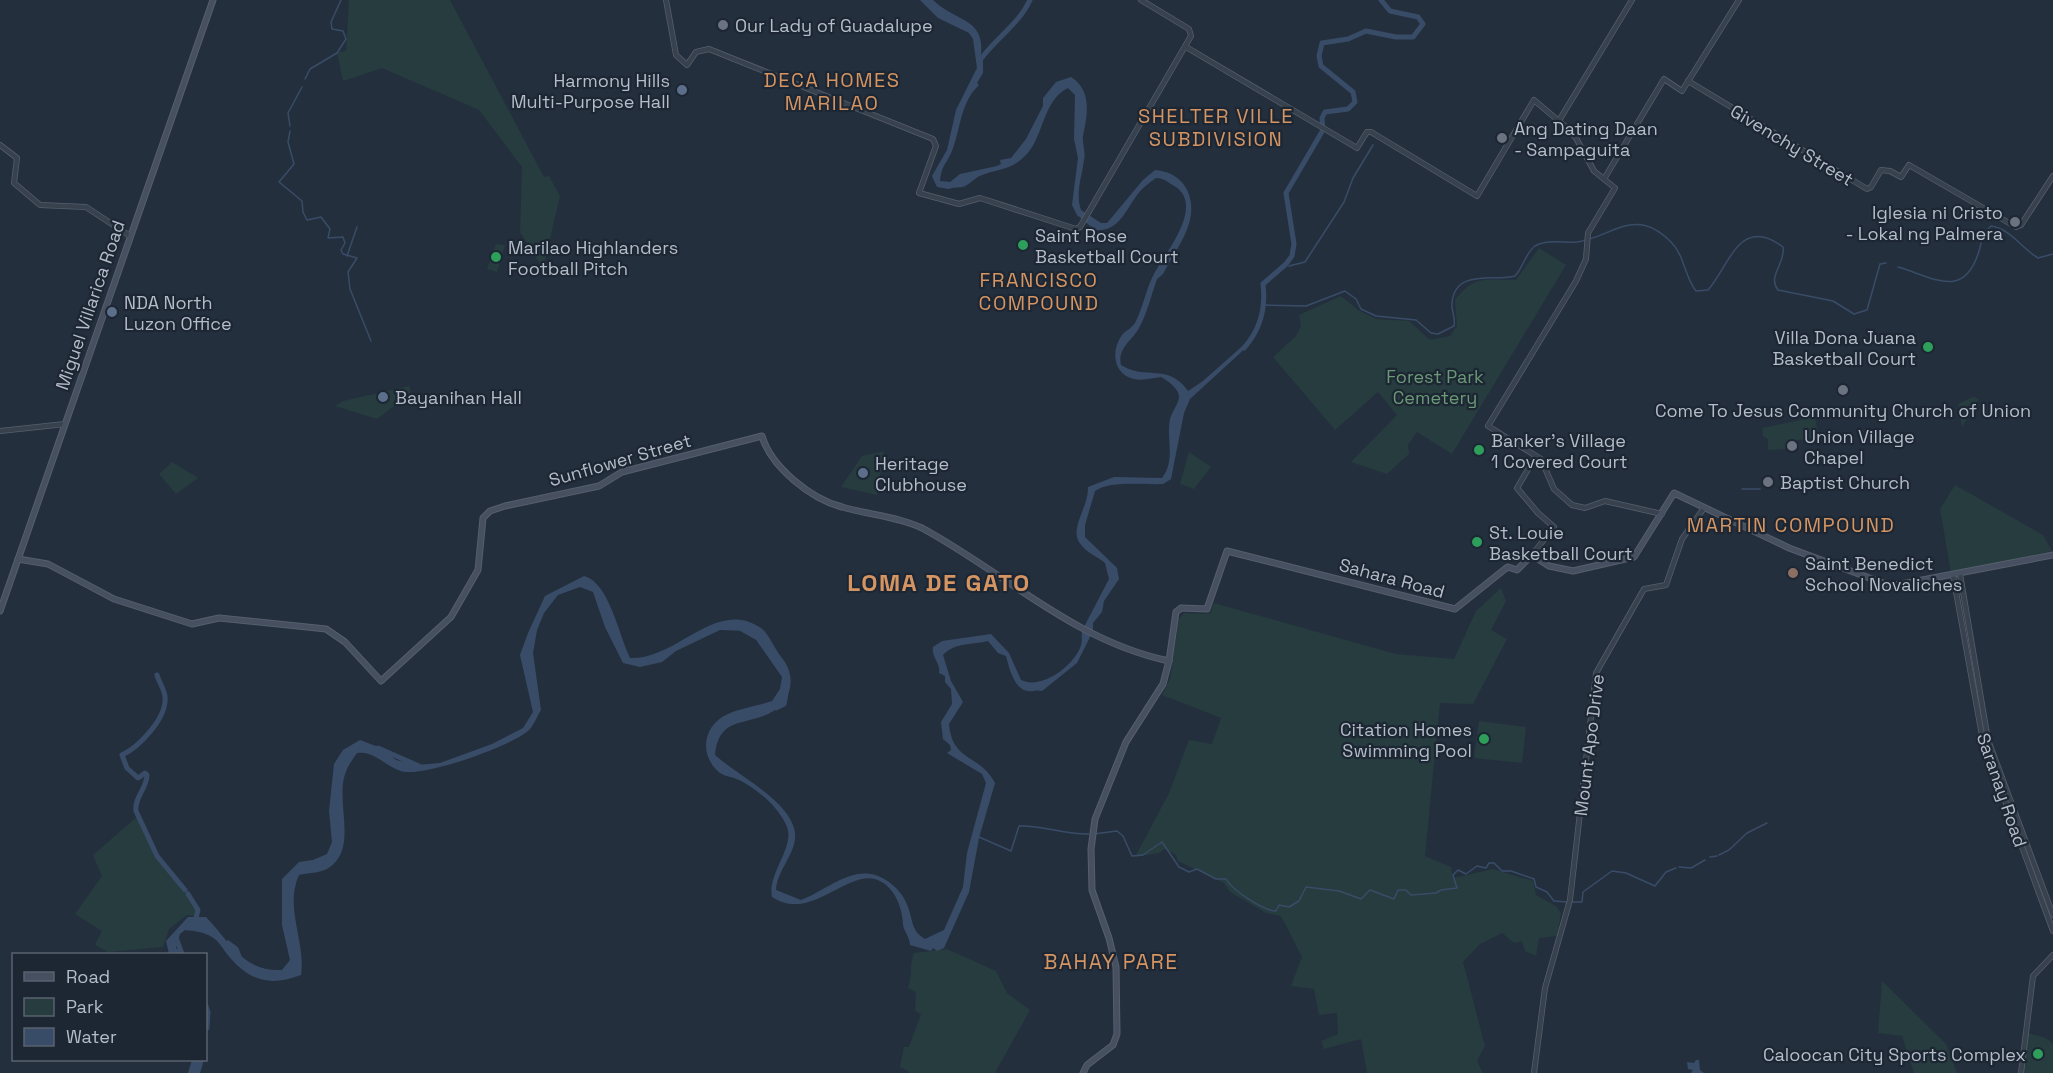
<svg xmlns="http://www.w3.org/2000/svg" width="2053" height="1073" viewBox="0 0 2053 1073" font-family="'Space Grotesk',sans-serif">
  <rect width="100%" height="100%" fill="#242f3e"/>
  <g fill="#263c3f">
    <path d="M 349,0 L 450,0 L 544,177 L 549,176 L 560,196 L 543,269 L 520,232 L 522,167 L 479,110 L 382,68 L 343,81 L 337,52 L 346,51 Z"/>
    <path d="M 496,244 L 505,245 L 497,272 L 487,269 Z"/>
    <path d="M 1539,248 L 1566,265 L 1452,454 L 1417,432 L 1408,445 L 1409,454 L 1387,474 L 1351,462 L 1397,415 L 1378,392 L 1335,430 L 1273,357 L 1296,336 L 1301,326 L 1299,315 L 1341,296 L 1358,310 L 1376,319 L 1409,321 L 1430,340 L 1450,336 L 1457,326 L 1455,300 C 1474,275 1486,280 1516,280 Z"/>
    <path d="M 409,386 L 411,393 L 377,419 L 335,406 L 343,401 Z"/>
    <path d="M 1973,397 L 1979,399 L 1962,427 L 1958,404 Z"/>
    <path d="M 1815,417 L 1819,438 L 1788,441 L 1787,449 L 1768,450 L 1768,439 L 1763,436 L 1762,428 Z"/>
    <path d="M 884,451 L 877,495 L 841,487 L 862,456 Z"/>
    <path d="M 1189,452 L 1211,467 L 1194,489 L 1180,484 Z"/>
    <path d="M 172,462 L 198,478 L 176,494 L 159,474 Z"/>
    <path d="M 1955,485 L 2043,535 L 2052,551 L 1951,573 L 1940,509 Z"/>
    <path d="M 1501,588 L 1506,601 L 1491,630 L 1507,639 L 1473,704 L 1440,703 L 1425,856 L 1451,867 L 1453,878 L 1493,869 L 1533,881 L 1536,895 L 1556,906 L 1561,913 L 1557,936 L 1539,938 L 1536,956 L 1525,951 L 1522,941 L 1514,943 L 1502,933 L 1480,944 L 1463,962 L 1485,1046 L 1477,1061 L 1483,1073 L 1367,1073 L 1361,1039 L 1324,1049 L 1321,1041 L 1338,1034 L 1337,1013 L 1319,1015 L 1314,989 L 1291,986 L 1302,957 L 1281,916 L 1266,913 L 1230,892 L 1224,883 L 1178,861 L 1176,855 L 1165,849 L 1159,853 L 1135,857 L 1169,793 L 1189,740 L 1212,744 L 1221,718 L 1162,695 L 1170,679 L 1179,619 L 1184,613 L 1206,614 L 1211,612 L 1214,603 L 1396,654 L 1454,659 L 1476,611 Z"/>
    <path d="M 1479,721 L 1526,727 L 1522,763 L 1474,758 Z"/>
    <path d="M 138,816 L 156,855 L 197,910 L 194,916 L 187,915 L 169,929 L 163,947 L 108,952 L 95,945 L 102,931 L 75,914 L 102,876 L 93,855 Z"/>
    <path d="M 947,949 L 996,971 L 1007,993 L 1030,1010 L 995,1073 L 911,1073 L 900,1067 L 904,1047 L 909,1047 L 921,1014 L 915,1011 L 916,992 L 908,988 C 913,974 909,965 914,953 Z"/>
    <path d="M 1882,981 L 1946,1044 L 1957,1073 L 1914,1073 L 1902,1036 L 1878,1033 Z"/>
    <path d="M 2027,1033 L 2046,1038 L 2053,1044 L 2053,1073 L 2024,1073 Z"/>
  </g>
  <g fill="#394c67">
    <path d="M 920,0 L 933,0 C 958,24 988,17 980,61 L 983,61 L 983,73 L 977,83 L 979,85 C 960,103 961,128 952,151 C 946,165 942,164 940,181 L 950,182 L 960,174 L 997,166 L 1001,164 L 1000,160 L 1011,158 L 1026,139 L 1043,106 L 1043,98 L 1056,82 L 1071,77 C 1093,91 1087,116 1083,136 C 1082,144 1086,152 1084,160 C 1082,176 1075,194 1081,210 L 1101,223 L 1107,223 L 1143,180 L 1155,170 C 1170,171 1182,178 1188,192 C 1200,222 1176,248 1163,274 L 1157,279 C 1151,296 1147,314 1139,328 C 1132,341 1117,348 1121,365 C 1145,381 1168,362 1188,391 L 1203,381 L 1247,342 L 1250,344 L 1190,399 L 1184,413 L 1171,479 L 1163,484 C 1143,485 1111,480 1095,491 L 1085,525 L 1085,537 L 1117,568 L 1119,579 L 1104,601 L 1102,612 L 1093,623 L 1093,631 L 1084,627 L 1109,579 L 1105,563 C 1097,556 1086,553 1079,542 C 1070,527 1089,506 1088,487 L 1114,477 L 1162,478 C 1176,460 1166,439 1170,419 C 1172,412 1178,404 1179,398 C 1180,389 1168,381 1161,377 C 1153,378 1142,381 1134,379 C 1114,375 1110,351 1122,335 C 1125,331 1131,329 1135,323 C 1143,308 1146,288 1155,272 C 1166,252 1204,207 1176,187 C 1169,183 1164,178 1156,178 C 1149,183 1142,188 1137,195 C 1125,211 1119,232 1095,230 L 1077,215 L 1072,205 L 1078,158 L 1074,139 L 1075,95 L 1068,88 C 1043,100 1044,135 1027,154 C 1011,171 999,168 982,175 C 976,177 972,182 967,185 C 961,189 955,186 949,189 L 937,187 L 932,176 L 947,150 L 956,110 L 977,68 L 973,39 L 969,33 L 938,18 Z"/>
    <path d="M 584,576 C 609,582 619,636 630,658 C 677,660 716,597 761,628 C 769,634 775,650 782,658 C 798,678 791,703 768,714 C 744,725 718,718 715,755 C 735,774 799,805 795,839 C 793,857 777,871 776,890 L 801,900 C 831,888 858,859 889,882 C 898,889 904,896 908,907 C 913,920 911,931 925,939 L 944,930 L 963,887 L 967,853 L 986,783 L 982,774 L 947,753 L 951,750 L 950,745 L 943,739 L 941,722 L 952,704 L 951,689 L 945,682 L 945,676 L 939,673 C 941,663 931,657 933,647 L 942,641 L 991,634 L 1009,653 L 1021,680 C 1041,690 1072,667 1080,648 C 1083,641 1081,637 1082,631 L 1091,635 L 1077,663 L 1042,691 C 1036,689 1030,693 1024,690 C 1013,685 1009,667 1006,656 L 998,653 L 988,641 C 972,645 955,642 943,655 L 951,681 L 963,702 L 949,724 C 952,762 980,754 995,783 L 979,838 L 969,892 L 944,948 L 937,951 L 933,948 L 931,951 L 910,945 C 910,937 903,930 903,924 C 902,899 885,869 855,881 C 826,892 802,916 772,897 C 767,874 795,847 787,827 C 780,809 759,790 741,781 C 735,777 726,777 720,773 C 698,755 703,725 728,714 C 741,708 758,706 772,701 L 780,689 L 782,677 L 750,631 L 720,630 L 676,651 L 662,662 L 640,667 L 623,663 L 605,627 L 593,592 L 580,587 L 558,595 L 544,613 L 537,630 L 533,653 L 541,710 C 537,716 534,725 529,730 C 512,746 431,774 407,772 C 388,771 377,750 357,753 C 351,761 346,769 344,778 C 337,807 358,851 327,869 C 319,873 308,873 299,875 C 284,908 306,941 301,975 C 269,987 249,981 227,954 C 223,949 218,940 212,937 C 204,932 194,931 185,930 L 180,934 L 176,948 L 184,954 L 169,954 L 166,941 L 188,917 L 206,917 C 230,942 243,972 282,970 L 290,960 L 282,925 L 282,879 L 299,862 L 313,860 L 327,854 L 332,842 L 329,811 L 334,764 L 343,750 L 360,740 L 381,748 L 396,760 L 417,765 L 440,763 L 492,744 L 523,728 L 533,712 L 520,655 L 528,633 L 545,596 Z"/>
    <path d="M 192,1060 L 204,1060 L 200,1073 L 188,1073 Z"/>
    <path d="M 1696,1060 L 1699,1060 L 1700,1070 L 1704,1073 L 1691,1073 L 1693,1070 L 1688,1069 L 1687,1062 L 1694,1063 Z"/>
  </g>
  <g fill="none" stroke-linecap="round" stroke-linejoin="round">
    <g stroke="#394c67" stroke-width="1.5">
      <path d="M 305,79 L 310,69 L 337,53 L 346,39 L 343,31 L 332,29 L 331,22 L 341,0"/>
      <path d="M 290,126 L 288,113 L 302,87"/>
      <path d="M 290,131 L 288,142 L 294,164 L 279,182 L 302,201 L 303,212 L 307,220 L 321,217 L 330,229 L 328,238 L 343,237 L 345,243 L 341,250 L 343,254 L 357,258 L 348,272 L 350,289 L 371,341"/>
      <path d="M 347,256 L 357,227"/>
      <path d="M 1289,266 L 1305,262 L 1344,202 L 1353,178 L 1373,145"/>
      <path d="M 1282,267 L 1285,267"/>
      <path d="M 1898,267 C 1933,277 1964,301 1979,251 C 1982,241 1982,233 1991,226 C 2011,229 2021,248 2038,258 L 2053,254"/>
      <path d="M 1263,305 L 1306,306 L 1345,291 L 1356,299 L 1361,309 L 1376,316 L 1416,320 L 1431,333 L 1438,334 L 1454,326 C 1456,317 1451,311 1452,303 C 1455,268 1495,282 1515,276 C 1523,268 1526,252 1535,246 C 1547,239 1564,243 1577,242 C 1613,237 1635,205 1671,242 C 1685,256 1684,276 1696,291 L 1708,290 C 1729,267 1739,214 1783,247 C 1786,263 1767,276 1778,290 L 1833,301 L 1854,314 L 1867,310 L 1880,264 L 1886,263"/>
      <path d="M 1742,489 L 1760,489"/>
      <path d="M 1094,834 L 1117,831 L 1123,836 L 1132,856 L 1143,855 L 1162,842 L 1179,867 L 1189,872 L 1197,869 L 1216,879 L 1226,879 C 1232,890 1264,911 1276,911 L 1279,905 L 1289,907 L 1299,901 L 1306,887 L 1339,891 L 1361,899 L 1370,890 L 1394,899 L 1398,890 L 1406,890 L 1411,895 L 1436,893 L 1441,890 L 1457,888 L 1453,875 L 1458,870 L 1466,874 L 1477,866 L 1486,868 L 1489,863 L 1494,863 L 1502,871 L 1511,871 L 1534,879 L 1536,887 L 1547,892 L 1554,901 L 1567,902"/>
      <path d="M 979,837 L 1011,851 L 1019,826 C 1043,825 1065,835 1089,834"/>
      <path d="M 1719,855 L 1729,850 L 1747,833 L 1767,823"/>
      <path d="M 1710,857 L 1717,856"/>
      <path d="M 1679,867 L 1691,868 L 1705,860"/>
      <path d="M 1571,902 L 1582,902 L 1583,892 L 1612,871 L 1626,873 L 1655,886 L 1666,872 L 1676,868"/>
    </g>
    <g stroke="#394c67" stroke-width="5">
      <path d="M 980,60 C 996,38 1019,24 1030,0"/>
      <path d="M 1244,348 C 1260,330 1266,308 1263,284 L 1286,264 L 1292,256 L 1294,244 L 1286,193 L 1323,130 L 1322,118 L 1325,112 L 1348,109 L 1355,102 L 1353,92 L 1321,66 L 1319,56 L 1322,43 L 1348,39 L 1366,31 L 1396,37 L 1413,37 L 1423,24 L 1418,17 L 1390,11 L 1381,0"/>
      <path d="M 740,628 L 758,638"/>
      <path d="M 157,675 C 159,682 165,691 165,697 C 167,718 139,747 122,755 L 127,768 L 138,778 L 145,773 L 147,775 C 147,788 134,798 136,811 L 157,856 L 185,890"/>
      <path d="M 776,708 L 784,704 L 786,693"/>
      <path d="M 378,748 L 419,766"/>
      <path d="M 188,894 L 198,910 L 195,922"/>
      <path d="M 177,940 L 182,954"/>
      <path d="M 228,943 L 236,949 L 240,959"/>
      <path d="M 206,1006 L 208,1012 L 207,1028"/>
    </g>
    <g stroke="#565f6c" stroke-width="6">
      <g id="tertiary">
        <path d="M 666,0 L 676,55 L 687,65 L 696,52 L 709,49 L 933,139 L 936,146 L 919,193 L 959,204 L 980,198 L 1076,229 L 1080,227 L 1191,36 L 1189,29 L 1141,0"/>
        <path d="M 1186,47 L 1357,148 L 1367,132 L 1371,132 L 1477,196 L 1534,100 L 1567,128 L 1576,138 L 1594,171 L 1615,188 L 1588,233 L 1586,259 L 1576,281 L 1488,426 L 1541,459 L 1554,489 L 1572,505 L 1585,508 L 1605,501 L 1662,514"/>
        <path d="M 1688,81 L 1867,189 L 1871,187 L 1881,170 L 1890,171 L 1901,177 L 1909,165 L 2016,227 L 2021,225 L 2053,176"/>
        <path d="M 1560,119 L 1632,0"/>
        <path d="M 0,145 L 17,158 L 14,183 L 40,205 L 86,207 L 130,236"/>
        <path d="M 1604,179 L 1664,79 L 1682,91 L 1739,0"/>
        <path d="M 0,431 L 65,424"/>
        <path d="M 1532,555 L 1554,527 L 1538,513 L 1517,488 L 1536,456"/>
        <path d="M 1960,574 L 1988,740 L 2053,915"/>
        <path d="M 1953,575 L 1983,741 L 2053,931"/>
        <path d="M 1534,1073 L 1545,988 L 1570,900 L 1596,673 L 1644,589 L 1666,585 L 1682,539 L 1704,508"/>
        <path d="M 2021,1073 L 2033,976 L 2053,955"/>
      </g>
    </g>
    <g stroke="#565f6c" stroke-width="7">
      <g id="secondary">
        <path d="M 18,559 L 48,564 L 114,599 L 192,624 L 219,618 L 326,629 L 345,642 L 381,681 L 451,617 L 478,570 L 483,518 L 490,511 L 505,506 L 599,486 L 622,472 L 762,436 C 771,467 811,499 842,507 C 869,515 896,516 922,528 C 1005,573 1074,641 1169,661"/>
        <path d="M 0,611 L 213,0"/>
        <path d="M 1083,1073 L 1087,1065 L 1113,1045 L 1117,1034 L 1116,967 L 1109,938 L 1092,890 L 1091,849 L 1095,819 L 1126,742 L 1163,684 L 1169,661 L 1176,612 L 1181,608 L 1207,609 L 1227,551 L 1455,609 L 1505,569 L 1508,567 L 1517,570 L 1532,555 L 1549,566 L 1573,571 L 1634,557 L 1674,493 L 1789,548 L 1891,586 L 2053,555"/>
      </g>
    </g>
    <use href="#tertiary" stroke="#38414e" stroke-width="4.5"/>
    <use href="#secondary" stroke="#465061" stroke-width="5"/>
  </g>
  <g fill="#6b7280" stroke="#1d2633" stroke-width="2">
    <circle cx="723" cy="25" r="6"/>
    <circle cx="1502" cy="138" r="6"/>
    <circle cx="2015" cy="222" r="6"/>
    <circle cx="1843" cy="390" r="6"/>
    <circle cx="1792" cy="446" r="6"/>
    <circle cx="1768" cy="482" r="6"/>
  </g>
  <g fill="#5c6f8a" stroke="#1d2633" stroke-width="2">
    <circle cx="682" cy="90" r="6"/>
    <circle cx="112" cy="312" r="6"/>
    <circle cx="383" cy="397" r="6"/>
    <circle cx="863" cy="473" r="6"/>
  </g>
  <g fill="#2e9e5b" stroke="#1d2633" stroke-width="2">
    <circle cx="1023" cy="245" r="6"/>
    <circle cx="496" cy="257" r="6"/>
    <circle cx="1928" cy="347" r="6"/>
    <circle cx="1479" cy="450" r="6"/>
    <circle cx="1477" cy="542" r="6"/>
    <circle cx="1484" cy="739" r="6"/>
    <circle cx="2038" cy="1054" r="6"/>
  </g>
  <circle fill="#8d6e63" stroke="#1d2633" stroke-width="2" cx="1793" cy="573" r="6"/>
  <g text-anchor="middle" dominant-baseline="central" stroke-width="4.5" stroke-linejoin="round" paint-order="stroke">
    <g font-size="18" fill="#b4bcc9" stroke="#1d2633" text-anchor="start">
      <text x="735" y="25">Our Lady of Guadalupe</text>
      <text x="670" y="80" text-anchor="end">Harmony Hills<tspan x="670" dy="21">Multi-Purpose Hall</tspan></text>
      <text x="1514" y="128">Ang Dating Daan<tspan x="1514" dy="21">- Sampaguita</tspan></text>
      <text x="2003" y="212" text-anchor="end">Iglesia ni Cristo<tspan x="2003" dy="21">- Lokal ng Palmera</tspan></text>
      <text x="1035" y="235">Saint Rose<tspan x="1035" dy="21">Basketball Court</tspan></text>
      <text x="508" y="247">Marilao Highlanders<tspan x="508" dy="21">Football Pitch</tspan></text>
      <text x="124" y="302">NDA North<tspan x="124" dy="21">Luzon Office</tspan></text>
      <text x="1916" y="337" text-anchor="end">Villa Dona Juana<tspan x="1916" dy="21">Basketball Court</tspan></text>
      <text x="395" y="397">Bayanihan Hall</text>
      <text x="1843" y="410" text-anchor="middle">Come To Jesus Community Church of Union</text>
      <text x="1804" y="436">Union Village<tspan x="1804" dy="21">Chapel</tspan></text>
      <text x="1491" y="440">Banker's Village<tspan x="1491" dy="21">1 Covered Court</tspan></text>
      <text x="875" y="463">Heritage<tspan x="875" dy="21">Clubhouse</tspan></text>
      <text x="1780" y="482">Baptist Church</text>
      <text x="1489" y="532">St. Louie<tspan x="1489" dy="21">Basketball Court</tspan></text>
      <text x="1805" y="563">Saint Benedict<tspan x="1805" dy="21">School Novaliches</tspan></text>
      <text x="1472" y="729" text-anchor="end">Citation Homes<tspan x="1472" dy="21">Swimming Pool</tspan></text>
      <text x="2026" y="1054" text-anchor="end">Caloocan City Sports Complex</text>
    </g>
    <g font-size="18" fill="#b4bcc9" stroke="#1d2633">
      <text transform="translate(1792 145) rotate(31)">Givenchy Street</text>
      <text transform="translate(90 305) rotate(-71)">Miguel Villarica Road</text>
      <text transform="translate(620 460) rotate(-16)">Sunflower Street</text>
      <text transform="translate(1392 578) rotate(15)">Sahara Road</text>
      <text transform="translate(1589 745) rotate(-83)">Mount Apo Drive</text>
      <text transform="translate(2002 790) rotate(71)">Saranay Road</text>
    </g>
    <g font-size="18" fill="#6b9a76" stroke="#1d2633">
      <text x="1435" y="376">Forest Park<tspan x="1435" dy="21">Cemetery</tspan></text>
    </g>
    <g font-size="20" letter-spacing="1.5" fill="#d59563" stroke="#1d2633">
      <text x="832" y="80">DECA HOMES<tspan x="832" dy="23">MARILAO</tspan></text>
      <text x="1216" y="116">SHELTER VILLE<tspan x="1216" dy="23">SUBDIVISION</tspan></text>
      <text x="1039" y="280">FRANCISCO<tspan x="1039" dy="23">COMPOUND</tspan></text>
      <text x="1791" y="525">MARTIN COMPOUND</text>
    </g>
    <g font-size="21" letter-spacing="1.5" fill="#d59563" stroke="#1d2633">
      <text x="1111" y="961">BAHAY PARE</text>
    </g>
    <g font-size="24" font-weight="bold" letter-spacing="1.5" fill="#d59563" stroke="#1d2633">
      <text x="939" y="582">LOMA DE GATO</text>
    </g>
  </g>
  <rect x="12" y="953" width="195" height="108" fill="#1d2633" stroke="#59626f" stroke-width="1.5"/>
  <rect x="24" y="972" width="30" height="9" fill="#465061" stroke="#59626f" stroke-width="1.5"/>
  <text x="66" y="983" font-size="18" fill="#b4bcc9">Road</text>
  <rect x="24" y="998" width="30" height="18" fill="#263c3f" stroke="#59626f" stroke-width="1.5"/>
  <text x="66" y="1013" font-size="18" fill="#b4bcc9">Park</text>
  <rect x="24" y="1028" width="30" height="18" fill="#394c67" stroke="#59626f" stroke-width="1.5"/>
  <text x="66" y="1043" font-size="18" fill="#b4bcc9">Water</text>
</svg>
